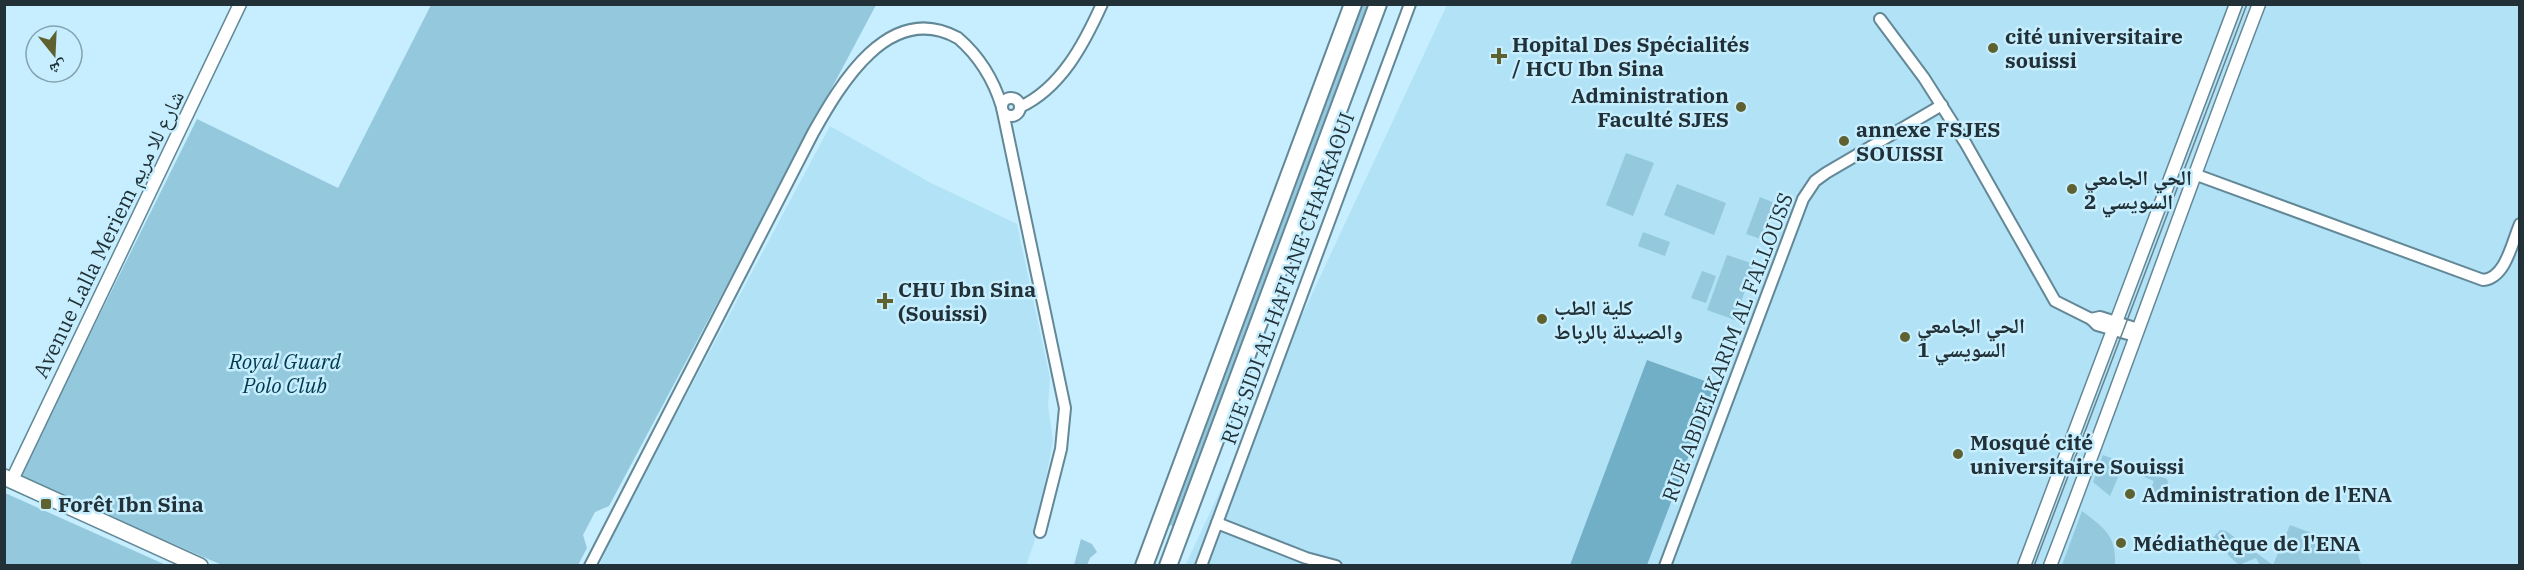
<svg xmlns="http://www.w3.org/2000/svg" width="2524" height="570" viewBox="0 0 2524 570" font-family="'IBM Plex Serif','Noto Naskh Arabic',serif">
  <rect width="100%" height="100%" fill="#c6eefe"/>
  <g fill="#b2e2f6">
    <path d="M 1447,5 L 2519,5 L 2519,565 L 1185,566 Z"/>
    <path d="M 830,126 L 929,182 L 1017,224 L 1050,378 L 1048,406 L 1053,440 L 1034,543 L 1026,565 L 599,566 L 623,514 Z"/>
  </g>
  <g fill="#93c8dd">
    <path d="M 431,5 L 876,5 L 609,506 L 595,512 L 583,535 L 587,548 L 578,565 L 222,565 L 19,477 L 197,119 L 338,188 Z"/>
    <path d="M 1361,5 L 1370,5 L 1175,527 L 1167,524 Z"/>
    <path d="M 1626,153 L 1654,163 L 1633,216 L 1606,205 Z"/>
    <path d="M 1677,184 L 1726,203 L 1714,235 L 1664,215 Z"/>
    <path d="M 1760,197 L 1777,204 L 1764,240 L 1746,234 Z"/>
    <path d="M 1643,232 L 1670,242 L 1665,256 L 1638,246 Z"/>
    <path d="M 1727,255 L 1754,264 L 1735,320 L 1707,310 Z"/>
    <path d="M 1702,271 L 1716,276 L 1706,303 L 1691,298 Z"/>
    <path d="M 2103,455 L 2167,479 L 2169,487 L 2159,500 L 2149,493 L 2154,481 L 2122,468 L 2110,496 L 2093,482 Z"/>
    <path d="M 5,493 L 166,565 L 5,565 Z"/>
    <path d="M 2082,511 C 2105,529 2116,535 2115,565 L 2062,565 Z"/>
    <path d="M 2290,525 L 2357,550 L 2361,565 L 2260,565 L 2256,558 L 2239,565 L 2228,555 L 2227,545 L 2216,546 L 2210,541 L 2220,530 L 2226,531 L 2273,565 Z"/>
    <path d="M 1081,539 L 1092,544 L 1097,552 L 1090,558 L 1087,565 L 1074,565 Z"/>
  </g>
  <path fill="#71afc7" d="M 1647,360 L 1716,385 L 1647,565 L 1570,565 Z"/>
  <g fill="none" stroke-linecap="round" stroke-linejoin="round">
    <g stroke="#638897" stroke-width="14">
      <g id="minor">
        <path d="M 1880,19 L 1924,78 L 1966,144 L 2055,301 L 2091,319 L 2097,325 L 2135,336"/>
        <circle cx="1011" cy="107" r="9"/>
        <path d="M 1020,107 C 1061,88 1084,44 1102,4"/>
        <path d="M 1003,112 L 1065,408 L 1061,449 L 1040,532"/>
        <path d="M 2194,174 L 2483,280 C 2506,278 2512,242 2520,224"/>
        <path d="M 2091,319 L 2100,317 L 2138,329"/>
        <path d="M 1217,523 L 1306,558 L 1336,566"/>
        <path d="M 590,566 L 813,133 C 840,85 889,0 958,38 C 979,56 994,81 1002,107"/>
        <path d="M 1201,566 L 1410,4"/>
        <path d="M 1665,566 L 1803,199 L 1815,181 L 1826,173 L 1942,105"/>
      </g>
    </g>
    <g stroke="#638897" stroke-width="15">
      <g id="tertiary">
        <path d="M 12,480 L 240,4"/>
        <path d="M 2024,566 L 2236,4"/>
        <path d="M 2050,566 C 2122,379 2187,191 2259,4"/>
      </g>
    </g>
    <g stroke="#638897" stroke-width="18">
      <path id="secondary" d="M 4,477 L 200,566"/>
    </g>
    <g stroke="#638897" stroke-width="20">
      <g id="primary">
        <path d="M 1144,566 L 1353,4"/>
        <path d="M 1168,566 L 1378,4"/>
      </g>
    </g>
    <use href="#minor" stroke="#fff" stroke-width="10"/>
    <use href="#tertiary" stroke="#fff" stroke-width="12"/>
    <use href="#secondary" stroke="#fff" stroke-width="15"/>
    <use href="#primary" stroke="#fff" stroke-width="16"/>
    <path stroke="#69838d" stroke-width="1.5" d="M 2034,566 L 2247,4"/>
  </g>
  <g fill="#5f6230" stroke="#c6eefe" stroke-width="2">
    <circle cx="1993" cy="48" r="6"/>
    <path d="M1496 47h6v6h6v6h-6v6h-6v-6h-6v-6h6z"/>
    <circle cx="1741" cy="107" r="6"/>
    <circle cx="1844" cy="141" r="6"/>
    <circle cx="2072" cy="189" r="6"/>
    <path d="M882 292h6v6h6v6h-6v6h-6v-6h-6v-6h6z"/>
    <circle cx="1542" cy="319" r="6"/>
    <circle cx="1905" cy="337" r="6"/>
    <circle cx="1958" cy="454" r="6"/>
    <circle cx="2130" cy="494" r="6"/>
    <rect x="40" y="498" width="12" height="12" rx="3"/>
    <circle cx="2121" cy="543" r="6"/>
  </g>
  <g text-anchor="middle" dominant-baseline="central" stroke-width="5" stroke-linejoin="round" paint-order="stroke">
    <g font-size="21" font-weight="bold" fill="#213137" stroke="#c6eefe" text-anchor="start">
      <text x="2005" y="36">cité universitaire<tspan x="2005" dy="24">souissi</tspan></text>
      <text x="1512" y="44">Hopital Des Spécialités<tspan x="1512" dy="24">/ HCU Ibn Sina</tspan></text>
      <text x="1729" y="95" text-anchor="end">Administration<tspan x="1729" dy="24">Faculté SJES</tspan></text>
      <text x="1856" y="129">annexe FSJES<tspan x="1856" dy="24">SOUISSI</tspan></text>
      <text x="2084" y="177">الحي الجامعي<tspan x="2084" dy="24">السويسي 2</tspan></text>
      <text x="898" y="289">CHU Ibn Sina<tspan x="898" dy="24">(Souissi)</tspan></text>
      <text x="1554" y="307">كلية الطب<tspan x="1554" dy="24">والصيدلة بالرباط</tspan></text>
      <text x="1917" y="325">الحي الجامعي<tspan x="1917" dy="24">السويسي 1</tspan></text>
      <text x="1970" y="442">Mosqué cité<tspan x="1970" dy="24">universitaire Souissi</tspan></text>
      <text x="2142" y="494">Administration de l'ENA</text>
      <text x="58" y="504">Forêt Ibn Sina</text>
      <text x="2133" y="543">Médiathèque de l'ENA</text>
    </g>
    <g font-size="21" fill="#213137" stroke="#c6eefe">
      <text transform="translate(108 234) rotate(-64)">Avenue Lalla Meriem شارع للا مريم</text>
      <text transform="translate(1287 278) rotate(-70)">RUE SIDI AL HAFIANE CHARKAOUI</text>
      <text transform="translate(1727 347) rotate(-69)">RUE ABDELKARIM AL FALLOUSS</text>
    </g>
    <g font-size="21" font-style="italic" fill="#003a4c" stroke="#c6eefe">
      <text x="285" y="361">Royal Guard<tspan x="285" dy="24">Polo Club</tspan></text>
    </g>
  </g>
  <rect width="2524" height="570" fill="none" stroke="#213137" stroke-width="12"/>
  <g transform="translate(54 54) rotate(162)"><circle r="28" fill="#c6eefe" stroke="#84a2ae" stroke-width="1.5"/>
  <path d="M0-4.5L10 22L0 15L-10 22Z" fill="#5f6230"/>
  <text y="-9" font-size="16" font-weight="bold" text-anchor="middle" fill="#213137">ش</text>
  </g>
</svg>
